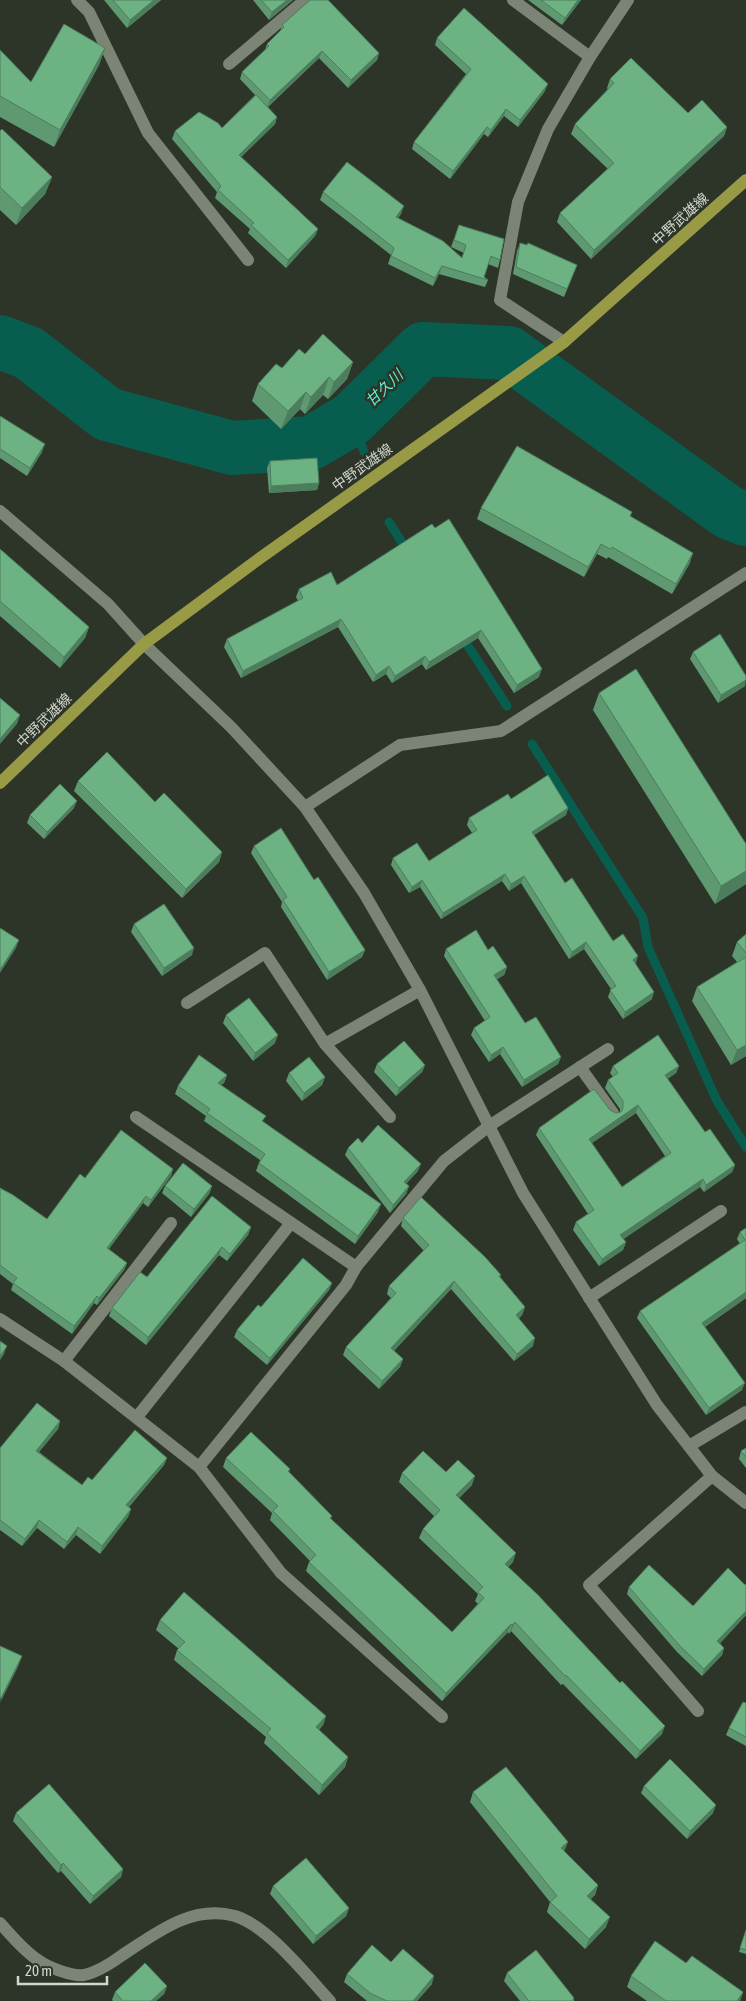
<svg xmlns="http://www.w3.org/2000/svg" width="746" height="2001" viewBox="0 0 746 2001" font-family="'Asap Condensed','Noto Sans JP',sans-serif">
  <rect width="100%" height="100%" fill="#2d3428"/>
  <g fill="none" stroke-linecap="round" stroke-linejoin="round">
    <g stroke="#085e4e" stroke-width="9">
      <path d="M 352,419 L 364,452"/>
      <path d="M 389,522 L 408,552"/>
      <path d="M 461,635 L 507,706"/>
      <path d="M 532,744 L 643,918 L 648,947 L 717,1101 L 746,1147"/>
    </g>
    <path stroke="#085e4e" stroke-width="54" d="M 0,342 L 29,353 L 107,414 L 232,448 L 311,443 L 352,419 L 423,349 L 509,353 L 728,512 L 746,519"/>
    <g stroke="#7c8475" stroke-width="12">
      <path d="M 77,0 L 89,12 L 148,133 L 248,260"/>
      <path d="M 513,0 L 590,57"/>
      <path d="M 229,64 L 305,0"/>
      <path d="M 564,342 L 500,300 L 518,202 L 548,129 L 590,57 L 628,0"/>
      <path d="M 0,511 L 108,604 L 144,644 L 231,727 L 305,807 L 364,893 L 420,990 L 523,1193 L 657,1405 L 712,1476 L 746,1503"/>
      <path d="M 305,807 L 400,745 L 501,731 L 746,573"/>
      <path d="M 187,1003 L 265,953 L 325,1044 L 420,990"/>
      <path d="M 325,1044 L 390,1117"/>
      <path d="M 580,1067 L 613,1113"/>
      <path d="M 136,1117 L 356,1267"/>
      <path d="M 589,1298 L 721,1211"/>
      <path d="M 0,1319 L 64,1361 L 199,1467 L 281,1573 L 442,1717"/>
      <path d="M 64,1361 L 171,1223"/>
      <path d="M 137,1417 L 291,1223"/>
      <path d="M 689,1446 L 746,1412"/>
      <path d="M 199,1467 L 346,1285 L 356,1267 L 444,1161 L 489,1126 L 608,1049"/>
      <path d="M 698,1711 L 589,1585 L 712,1476"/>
      <path d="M 0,1923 C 12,1936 23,1950 38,1960 C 47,1967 73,1977 84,1975 C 98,1972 110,1964 121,1956 C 155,1934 191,1904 235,1916 C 268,1926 307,1976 330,2001"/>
    </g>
    <path stroke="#989a46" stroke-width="12" d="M 0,783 L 144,644 L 256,561 L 564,342 L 746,180"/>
  </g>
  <g fill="#5e9971" fill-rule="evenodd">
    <path d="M 104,0 L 161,0 L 127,28 Z"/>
    <path d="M 253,0 L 293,0 L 269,20 Z"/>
    <path d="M 528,0 L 581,0 L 562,25 Z"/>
    <path d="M 282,25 L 379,53 L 377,60 L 348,88 L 319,58 L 268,107 L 277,117 L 275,124 L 241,157 L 318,229 L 315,236 L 286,268 L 248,233 L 250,229 L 215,198 L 217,192 L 172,139 L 175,131 L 222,128 L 255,95 L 240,79 L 242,72 L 265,50 L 267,44 L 280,32 Z"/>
    <path d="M 437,38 L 545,91 L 518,127 L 504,116 L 488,137 L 484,134 L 450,179 L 412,149 L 414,142 L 466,74 L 435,45 Z"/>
    <path d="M 105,48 L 99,65 L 54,147 L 0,117 L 0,50 L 31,82 Z"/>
    <path d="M 610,79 L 688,113 L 727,127 L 724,136 L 591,259 L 557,222 L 560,213 L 608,169 L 571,134 L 575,124 L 608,90 L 607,88 Z"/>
    <path d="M 0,131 L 52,177 L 45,194 L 16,225 L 0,210 Z"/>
    <path d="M 323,192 L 401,214 L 398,218 L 462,257 L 464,253 L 451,247 L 459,225 L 500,260 L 498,268 L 488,264 L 484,277 L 488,280 L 485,287 L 439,274 L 433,286 L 388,264 L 391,255 L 320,200 Z"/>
    <path d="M 520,243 L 577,265 L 564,297 L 513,274 L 517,251 Z"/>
    <path d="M 305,354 L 353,362 L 347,379 L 328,399 L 323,395 L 305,414 L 300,409 L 281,429 L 252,401 L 258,384 Z"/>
    <path d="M 0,416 L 42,452 L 27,476 L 0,458 Z"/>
    <path d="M 270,461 L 319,483 L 317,490 L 269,493 L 267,468 Z"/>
    <path d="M 481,508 L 630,516 L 690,563 L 672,594 L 608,557 L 607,559 L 597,554 L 584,577 L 477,519 Z"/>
    <path d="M 432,524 L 539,677 L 514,693 L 478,638 L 426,670 L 422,664 L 392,683 L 386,674 L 373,682 L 338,627 L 241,678 L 224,647 L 227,639 L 298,601 L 296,597 L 299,589 L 337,585 Z"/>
    <path d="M 0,549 L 89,627 L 85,638 L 60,668 L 0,616 Z"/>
    <path d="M 693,652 L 745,686 L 718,703 L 690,659 Z"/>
    <path d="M 599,693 L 746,844 L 746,884 L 715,904 L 593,710 Z"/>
    <path d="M 78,781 L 155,802 L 222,852 L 219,862 L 182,898 L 74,791 Z"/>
    <path d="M 511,799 L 568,808 L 566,815 L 534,835 L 565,883 L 613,941 L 636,963 L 635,964 L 652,999 L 623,1019 L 608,997 L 611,989 L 584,949 L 569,959 L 521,883 L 509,891 L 502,881 L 441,919 L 420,887 L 409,893 L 391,865 L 393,858 L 429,861 L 472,833 L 467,825 L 469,818 Z"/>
    <path d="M 74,808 L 44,839 L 27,823 L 30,815 Z"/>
    <path d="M 254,846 L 314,880 L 365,950 L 362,957 L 327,980 L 281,907 L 282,902 L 251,853 Z"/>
    <path d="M 134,924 L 192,955 L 162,976 L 131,932 Z"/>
    <path d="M 746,934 L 746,1056 L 731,1065 L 692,1001 L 697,987 L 737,962 L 732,956 L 737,942 Z"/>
    <path d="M 446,949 L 488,950 L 507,967 L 504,975 L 497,979 L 525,1023 L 561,1057 L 558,1064 L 522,1087 L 500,1054 L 489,1062 L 471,1035 L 474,1028 L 485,1021 L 444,956 Z"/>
    <path d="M 226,1015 L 275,1043 L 253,1061 L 223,1023 Z"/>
    <path d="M 377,1064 L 425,1065 L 422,1072 L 396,1096 L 374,1072 Z"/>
    <path d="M 613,1066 L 679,1066 L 676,1073 L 667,1079 L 705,1132 L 735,1165 L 732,1172 L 704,1192 L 700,1187 L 623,1239 L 626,1242 L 623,1250 L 599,1266 L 573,1230 L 576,1222 L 588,1214 L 536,1135 L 539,1128 L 610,1110 L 616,1113 L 620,1112 L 620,1109 L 605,1088 L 608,1080 L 613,1077 L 610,1073 ZM 636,1113 L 665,1156 L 622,1187 L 592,1143 Z"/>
    <path d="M 289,1073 L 325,1077 L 322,1085 L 302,1101 L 286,1081 Z"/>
    <path d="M 227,1075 L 224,1083 L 221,1085 L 264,1122 L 378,1212 L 355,1244 L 256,1171 L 260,1160 L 204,1121 L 206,1116 L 175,1094 L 178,1086 Z"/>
    <path d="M 362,1143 L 418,1171 L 406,1184 L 409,1186 L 406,1194 L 390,1213 L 345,1155 L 348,1148 Z"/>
    <path d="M 173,1169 L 171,1176 L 148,1207 L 143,1203 L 109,1249 L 127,1263 L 124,1270 L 97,1305 L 94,1303 L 72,1334 L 11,1290 L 13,1284 L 0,1274 L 0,1188 L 47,1219 L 85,1178 Z"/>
    <path d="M 165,1186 L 212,1186 L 209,1194 L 191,1217 L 162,1193 Z"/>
    <path d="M 403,1218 L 501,1275 L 500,1277 L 525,1307 L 522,1315 L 519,1318 L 533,1346 L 514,1361 L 451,1289 L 394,1351 L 403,1359 L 400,1367 L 379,1389 L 343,1355 L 346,1347 L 391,1298 L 387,1294 L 389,1286 L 424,1251 L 401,1226 Z"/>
    <path d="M 251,1227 L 248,1235 L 227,1261 L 219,1255 L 146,1345 L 109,1316 L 112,1308 L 147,1277 Z"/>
    <path d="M 746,1228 L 746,1298 L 705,1327 L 742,1390 L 706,1415 L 637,1318 L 640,1311 L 740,1244 L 737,1239 L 740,1232 Z"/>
    <path d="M 332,1283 L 329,1290 L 267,1365 L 234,1337 L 237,1330 L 261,1307 Z"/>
    <path d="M 60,1421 L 58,1429 L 39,1452 L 82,1485 L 92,1480 L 167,1458 L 164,1465 L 129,1507 L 131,1509 L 128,1517 L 100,1554 L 76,1535 L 64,1549 L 37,1528 L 22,1546 L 0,1530 L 0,1448 Z"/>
    <path d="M 746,1448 L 746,1468 L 739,1459 L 741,1451 Z"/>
    <path d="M 226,1458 L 290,1469 L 289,1473 L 332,1516 L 331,1519 L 452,1632 L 478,1604 L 475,1601 L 478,1594 L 419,1538 L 423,1529 L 434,1516 L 399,1482 L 402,1473 L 446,1472 L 472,1485 L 459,1498 L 513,1562 L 508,1567 L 662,1734 L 636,1759 L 563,1684 L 561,1685 L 511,1631 L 509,1634 L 508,1632 L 442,1701 L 306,1571 L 309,1562 L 310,1561 L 270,1520 L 272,1513 L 223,1467 Z"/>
    <path d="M 746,1584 L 746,1615 L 720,1643 L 724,1648 L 722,1655 L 702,1676 L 677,1652 L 627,1594 L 629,1587 L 693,1606 Z"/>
    <path d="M 160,1620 L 326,1716 L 323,1725 L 319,1730 L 348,1757 L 345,1767 L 319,1795 L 264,1743 L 266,1737 L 174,1660 L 177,1650 L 179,1649 L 156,1630 Z"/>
    <path d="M 746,1703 L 746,1746 L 726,1735 L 729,1728 Z"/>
    <path d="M 644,1786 L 713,1813 L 687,1839 L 641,1793 Z"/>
    <path d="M 473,1792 L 564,1852 L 598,1885 L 595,1895 L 590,1899 L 606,1927 L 585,1949 L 547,1912 L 550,1902 L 470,1802 Z"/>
    <path d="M 16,1813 L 123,1869 L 121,1877 L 90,1904 L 61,1871 L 58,1873 L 13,1821 Z"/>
    <path d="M 273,1886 L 349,1908 L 346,1916 L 313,1944 L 270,1894 Z"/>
    <path d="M 746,1930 L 746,1954 L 739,1952 Z"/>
    <path d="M 686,1963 L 743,1992 L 740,2001 L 647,2001 L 627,1987 L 631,1976 Z"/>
    <path d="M 507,1973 L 574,1998 L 574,2001 L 520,2001 L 504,1981 Z"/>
    <path d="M 347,1974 L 432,1984 L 417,2001 L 367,2001 L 344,1982 Z"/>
    <path d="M 167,1986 L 164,1994 L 156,2001 L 113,2001 L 112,2000 L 115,1992 Z"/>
  </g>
  <g fill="#4c7d5c">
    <path d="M 154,0 L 161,0 L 127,28 L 130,20 Z"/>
    <path d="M 287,0 L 293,0 L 269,20 L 272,12 Z"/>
    <path d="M 578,0 L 581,0 L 562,25 L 565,18 Z"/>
    <path d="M 105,48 L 99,65 L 54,147 L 60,130 Z"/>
    <path d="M 322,51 L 319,58 L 267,107 L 270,100 Z"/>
    <path d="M 379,53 L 377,60 L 348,88 L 351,80 Z"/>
    <path d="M 548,84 L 545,91 L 518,127 L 520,120 Z"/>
    <path d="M 506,109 L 504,116 L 488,137 L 491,130 Z"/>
    <path d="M 277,117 L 275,124 L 236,162 L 239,155 Z"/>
    <path d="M 487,127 L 484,134 L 450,179 L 453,171 Z"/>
    <path d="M 727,127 L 724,136 L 591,259 L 594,250 Z"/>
    <path d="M 52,177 L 45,194 L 16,225 L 22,208 Z"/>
    <path d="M 404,206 L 401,214 L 393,225 L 396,217 Z"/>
    <path d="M 318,229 L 315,236 L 286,268 L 288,260 Z"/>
    <path d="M 442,266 L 439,274 L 433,286 L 435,278 Z"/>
    <path d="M 353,362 L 347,379 L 328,399 L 334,382 Z"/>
    <path d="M 329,377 L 323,395 L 305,414 L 311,397 Z"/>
    <path d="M 306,392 L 300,409 L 281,429 L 288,411 Z"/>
    <path d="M 45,444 L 42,452 L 27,476 L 30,468 Z"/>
    <path d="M 319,483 L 317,490 L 269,493 L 271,486 Z"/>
    <path d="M 601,544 L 597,554 L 584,577 L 588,567 Z"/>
    <path d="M 693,553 L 690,563 L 672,594 L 676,584 Z"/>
    <path d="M 341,619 L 338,627 L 241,678 L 243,671 Z"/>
    <path d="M 89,627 L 85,638 L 60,668 L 64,657 Z"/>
    <path d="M 481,630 L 478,638 L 426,670 L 429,662 Z"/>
    <path d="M 425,656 L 422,664 L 392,683 L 395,676 Z"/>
    <path d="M 389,666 L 386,674 L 373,682 L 376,675 Z"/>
    <path d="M 542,669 L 539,677 L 514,693 L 517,685 Z"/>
    <path d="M 746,680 L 745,686 L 718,703 L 721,695 Z"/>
    <path d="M 20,715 L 17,724 L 0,744 L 0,739 Z"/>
    <path d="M 77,801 L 74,808 L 44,839 L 47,832 Z"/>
    <path d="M 568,808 L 566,815 L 529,838 L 532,832 Z"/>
    <path d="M 222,852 L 219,862 L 182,898 L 186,889 Z"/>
    <path d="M 746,871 L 746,884 L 715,904 L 721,886 Z"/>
    <path d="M 505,874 L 502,881 L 441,919 L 443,913 Z"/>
    <path d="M 524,876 L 521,883 L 509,891 L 511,884 Z"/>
    <path d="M 422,880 L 420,887 L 409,893 L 412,887 Z"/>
    <path d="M 19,940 L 16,948 L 0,973 L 0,970 Z"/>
    <path d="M 586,942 L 584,949 L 569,959 L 572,952 Z"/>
    <path d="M 194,948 L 192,955 L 162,976 L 164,968 Z"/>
    <path d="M 365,950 L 362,957 L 327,980 L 329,972 Z"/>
    <path d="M 638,956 L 636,963 L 630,967 L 633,960 Z"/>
    <path d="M 507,967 L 504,975 L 491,983 L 494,975 Z"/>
    <path d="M 654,992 L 652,999 L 623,1019 L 625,1012 Z"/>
    <path d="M 278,1035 L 275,1043 L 253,1061 L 255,1053 Z"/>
    <path d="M 746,1045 L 746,1056 L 731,1065 L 737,1050 Z"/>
    <path d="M 503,1047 L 500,1054 L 489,1062 L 491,1055 Z"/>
    <path d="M 561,1057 L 558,1064 L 522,1087 L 524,1080 Z"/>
    <path d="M 425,1065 L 422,1072 L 396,1096 L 399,1088 Z"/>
    <path d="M 679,1066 L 676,1073 L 662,1083 L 665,1075 Z"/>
    <path d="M 227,1075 L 224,1083 L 215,1090 L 218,1083 Z"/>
    <path d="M 325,1077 L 322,1085 L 302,1101 L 304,1093 Z"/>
    <path d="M 638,1105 L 636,1113 L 586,1147 L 589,1139 Z"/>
    <path d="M 421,1164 L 418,1171 L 401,1189 L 404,1182 Z"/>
    <path d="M 735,1165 L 732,1172 L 704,1192 L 706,1185 Z"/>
    <path d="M 173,1169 L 171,1176 L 148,1207 L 151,1200 Z"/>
    <path d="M 703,1179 L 700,1187 L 618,1243 L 620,1235 Z"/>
    <path d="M 212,1186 L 209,1194 L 191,1217 L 194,1209 Z"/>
    <path d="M 409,1186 L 406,1194 L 390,1213 L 393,1205 Z"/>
    <path d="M 146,1196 L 143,1203 L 104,1255 L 107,1248 Z"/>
    <path d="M 381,1204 L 378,1212 L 355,1244 L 358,1236 Z"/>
    <path d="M 251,1227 L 248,1235 L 227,1261 L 230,1254 Z"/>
    <path d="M 626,1242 L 623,1250 L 599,1266 L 602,1259 Z"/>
    <path d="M 222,1247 L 219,1255 L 146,1345 L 148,1337 Z"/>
    <path d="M 127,1263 L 124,1270 L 97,1305 L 99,1298 Z"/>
    <path d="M 454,1281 L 451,1289 L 389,1356 L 391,1348 Z"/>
    <path d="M 332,1283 L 329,1290 L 267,1365 L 270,1358 Z"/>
    <path d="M 746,1292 L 746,1298 L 700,1330 L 702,1323 Z"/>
    <path d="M 97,1296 L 94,1303 L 72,1334 L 74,1326 Z"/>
    <path d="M 525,1307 L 522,1315 L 514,1323 L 516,1315 Z"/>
    <path d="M 535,1338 L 533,1346 L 514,1361 L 517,1354 Z"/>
    <path d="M 7,1346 L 4,1354 L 0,1360 L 0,1356 Z"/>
    <path d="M 403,1359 L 400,1367 L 379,1389 L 382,1381 Z"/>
    <path d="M 745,1383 L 742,1390 L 706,1415 L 709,1408 Z"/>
    <path d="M 60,1421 L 58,1429 L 34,1458 L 36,1451 Z"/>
    <path d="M 167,1458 L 164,1465 L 124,1512 L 126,1505 Z"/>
    <path d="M 475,1476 L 472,1485 L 453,1504 L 456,1495 Z"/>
    <path d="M 131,1509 L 128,1517 L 100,1554 L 102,1546 Z"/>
    <path d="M 39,1520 L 37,1528 L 22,1546 L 25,1539 Z"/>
    <path d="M 78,1527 L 76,1535 L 64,1549 L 67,1542 Z"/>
    <path d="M 516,1553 L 513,1562 L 502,1573 L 505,1564 Z"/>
    <path d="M 746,1611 L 746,1615 L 715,1649 L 717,1641 Z"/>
    <path d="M 515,1622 L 511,1631 L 509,1634 L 512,1625 Z"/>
    <path d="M 511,1624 L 508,1632 L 442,1701 L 446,1693 Z"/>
    <path d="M 724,1648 L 722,1655 L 702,1676 L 704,1669 Z"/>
    <path d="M 22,1656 L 18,1667 L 0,1703 L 1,1698 Z"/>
    <path d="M 326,1716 L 323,1725 L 312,1736 L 316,1727 Z"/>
    <path d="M 665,1726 L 662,1734 L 636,1759 L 640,1751 Z"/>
    <path d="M 348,1757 L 345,1767 L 319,1795 L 322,1785 Z"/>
    <path d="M 716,1805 L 713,1813 L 687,1839 L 690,1831 Z"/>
    <path d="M 568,1842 L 564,1852 L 561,1848 Z"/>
    <path d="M 63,1863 L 61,1871 L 58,1873 L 61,1865 Z"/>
    <path d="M 123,1869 L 121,1877 L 90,1904 L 93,1896 Z"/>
    <path d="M 598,1885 L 595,1895 L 584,1906 L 587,1896 Z"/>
    <path d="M 349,1908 L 346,1916 L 313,1944 L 316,1936 Z"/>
    <path d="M 610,1917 L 606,1927 L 585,1949 L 589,1939 Z"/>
    <path d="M 434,1976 L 432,1984 L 417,2001 L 413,2001 Z"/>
    <path d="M 167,1986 L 164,1994 L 156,2001 L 151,2001 Z"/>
    <path d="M 743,1992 L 740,2001 L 737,2001 Z"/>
  </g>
  <g fill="#6db283" stroke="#4c7d5c" fill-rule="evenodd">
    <path d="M 113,0 L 154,0 L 130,20 Z"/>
    <path d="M 261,0 L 287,0 L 272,12 Z"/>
    <path d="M 310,0 L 328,0 L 379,53 L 351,80 L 322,51 L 270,100 L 242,72 L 269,46 L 267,44 L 284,27 L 282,25 Z"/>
    <path d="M 541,0 L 578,0 L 565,18 Z"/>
    <path d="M 464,8 L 548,84 L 520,120 L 506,109 L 491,130 L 487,127 L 453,171 L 414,142 L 471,69 L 437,38 Z"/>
    <path d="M 64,24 L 105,48 L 60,130 L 0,96 L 0,50 L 31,82 Z"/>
    <path d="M 631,58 L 688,113 L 702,100 L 727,127 L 594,250 L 560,213 L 614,163 L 575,124 L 614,83 L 610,79 Z"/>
    <path d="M 256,95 L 277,117 L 239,155 L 318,229 L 288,260 L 251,225 L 254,223 L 218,190 L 221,186 L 175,131 L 199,112 L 218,123 L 222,128 Z"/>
    <path d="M 2,129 L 52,177 L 22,208 L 0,187 L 0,131 Z"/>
    <path d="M 347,162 L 404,206 L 396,217 L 443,241 L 462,258 L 466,245 L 454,240 L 459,225 L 504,239 L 500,260 L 491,256 L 484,277 L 488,280 L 442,266 L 435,278 L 391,256 L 394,248 L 323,192 Z"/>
    <path d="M 520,243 L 527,245 L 528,243 L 577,265 L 567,289 L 516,267 Z"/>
    <path d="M 323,334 L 353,362 L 334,382 L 329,377 L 311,397 L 306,392 L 288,411 L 258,384 L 276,364 L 282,368 L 299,349 L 305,354 Z"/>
    <path d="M 0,416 L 45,444 L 30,468 L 0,449 Z"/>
    <path d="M 517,446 L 632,512 L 630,516 L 693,553 L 676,584 L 612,547 L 610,549 L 601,544 L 588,567 L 481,508 Z"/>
    <path d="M 317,458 L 319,483 L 271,486 L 270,461 Z"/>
    <path d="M 449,519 L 542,669 L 517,685 L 481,630 L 429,662 L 425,656 L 395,676 L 389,666 L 376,675 L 341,619 L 243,671 L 227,639 L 303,598 L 299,589 L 331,572 L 337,585 L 432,524 L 435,528 Z"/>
    <path d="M 0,549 L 89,627 L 64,657 L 0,601 Z"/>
    <path d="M 720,634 L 746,676 L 746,680 L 721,695 L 693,652 Z"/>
    <path d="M 636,669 L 746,844 L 746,871 L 721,886 L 599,693 Z"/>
    <path d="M 0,698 L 20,715 L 0,739 Z"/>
    <path d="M 107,752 L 155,802 L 164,793 L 222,852 L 186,889 L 78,781 Z"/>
    <path d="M 548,775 L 568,808 L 532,832 L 565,883 L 572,878 L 613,941 L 623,934 L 638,956 L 633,960 L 654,992 L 625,1012 L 610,990 L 616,986 L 586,942 L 572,952 L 524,876 L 511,884 L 505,874 L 443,913 L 422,880 L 412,887 L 393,858 L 417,843 L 429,861 L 477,830 L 469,818 L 508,794 L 511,799 Z"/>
    <path d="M 60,784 L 77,801 L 47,832 L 30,815 Z"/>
    <path d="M 281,828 L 314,880 L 318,877 L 365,950 L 329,972 L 283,900 L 287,897 L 254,846 Z"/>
    <path d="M 164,904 L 194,948 L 164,968 L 134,924 Z"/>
    <path d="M 0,928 L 19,940 L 0,970 Z"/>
    <path d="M 476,930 L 488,950 L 493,946 L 507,967 L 494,975 L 525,1023 L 536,1017 L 561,1057 L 524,1080 L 503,1047 L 491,1055 L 474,1028 L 490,1017 L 446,949 Z"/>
    <path d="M 746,934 L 746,953 L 737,942 Z"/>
    <path d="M 746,957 L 746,1045 L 737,1050 L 697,987 Z"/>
    <path d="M 249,998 L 278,1035 L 255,1053 L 226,1015 Z"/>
    <path d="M 658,1035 L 679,1066 L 665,1075 L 705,1132 L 710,1129 L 735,1165 L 706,1185 L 703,1179 L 620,1235 L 626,1242 L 602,1259 L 576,1222 L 594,1210 L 539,1128 L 594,1089 L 610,1110 L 616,1113 L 621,1112 L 623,1108 L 623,1101 L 608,1080 L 618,1073 L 613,1066 ZM 638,1105 L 671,1153 L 622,1187 L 589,1139 Z"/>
    <path d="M 404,1041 L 425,1065 L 399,1088 L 377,1064 Z"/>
    <path d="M 199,1055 L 227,1075 L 218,1083 L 266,1116 L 262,1121 L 381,1204 L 358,1236 L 259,1163 L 265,1154 L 207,1113 L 210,1109 L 178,1086 Z"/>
    <path d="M 309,1057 L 325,1077 L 304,1093 L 289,1073 Z"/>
    <path d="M 378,1125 L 421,1164 L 404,1182 L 409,1186 L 393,1205 L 348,1148 L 358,1138 L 362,1143 Z"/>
    <path d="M 121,1130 L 173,1169 L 151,1200 L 146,1196 L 107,1248 L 127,1263 L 99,1298 L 97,1296 L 74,1326 L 13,1283 L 17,1278 L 0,1265 L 0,1188 L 13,1195 L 47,1219 L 80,1174 L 85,1178 Z"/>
    <path d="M 183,1163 L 212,1186 L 194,1209 L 165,1186 Z"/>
    <path d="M 212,1196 L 251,1227 L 230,1254 L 222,1247 L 148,1337 L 112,1308 L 140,1272 L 147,1277 Z"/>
    <path d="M 421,1197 L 485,1257 L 501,1275 L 499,1276 L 525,1307 L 516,1315 L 535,1338 L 517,1354 L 454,1281 L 391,1348 L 403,1359 L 382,1381 L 346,1347 L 396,1293 L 389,1286 L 429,1245 L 403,1218 Z"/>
    <path d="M 746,1228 L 746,1292 L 702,1323 L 745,1383 L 709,1408 L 640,1311 L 745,1240 L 740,1232 Z"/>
    <path d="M 303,1258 L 332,1283 L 270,1358 L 237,1330 L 258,1305 L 261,1307 Z"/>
    <path d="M 0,1341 L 7,1346 L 0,1356 Z"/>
    <path d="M 37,1403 L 60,1421 L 36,1451 L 82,1485 L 88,1477 L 92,1480 L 135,1430 L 167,1458 L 126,1505 L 131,1509 L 102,1546 L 78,1527 L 67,1542 L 39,1520 L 25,1539 L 0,1520 L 0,1448 Z"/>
    <path d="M 251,1432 L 290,1469 L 288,1471 L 332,1516 L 330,1518 L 452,1632 L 484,1598 L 478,1592 L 483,1587 L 423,1529 L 440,1510 L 402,1473 L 423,1451 L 446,1472 L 458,1460 L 475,1476 L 456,1495 L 516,1553 L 505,1564 L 538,1595 L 620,1683 L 622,1681 L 665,1726 L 640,1751 L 566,1675 L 565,1676 L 515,1622 L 512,1625 L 511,1624 L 446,1693 L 309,1562 L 316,1555 L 273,1511 L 278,1506 L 226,1458 Z"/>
    <path d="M 746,1448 L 746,1457 L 741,1451 Z"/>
    <path d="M 649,1565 L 693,1606 L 728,1568 L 745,1585 L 746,1584 L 746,1611 L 717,1641 L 724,1648 L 704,1669 L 679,1645 L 629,1587 Z"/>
    <path d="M 184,1592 L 326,1716 L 316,1727 L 348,1757 L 322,1785 L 267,1733 L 271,1729 L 177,1650 L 185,1642 L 160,1620 Z"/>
    <path d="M 0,1646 L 22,1656 L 1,1698 L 0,1698 Z"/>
    <path d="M 743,1702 L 746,1703 L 746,1737 L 729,1728 Z"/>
    <path d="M 670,1759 L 716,1805 L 690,1831 L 644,1786 Z"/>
    <path d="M 506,1767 L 568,1842 L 561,1848 L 598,1885 L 587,1896 L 610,1917 L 589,1939 L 550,1902 L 557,1896 L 473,1792 Z"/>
    <path d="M 49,1784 L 123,1869 L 93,1896 L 63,1863 L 61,1865 L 16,1813 Z"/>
    <path d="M 306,1858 L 349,1908 L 316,1936 L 273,1886 Z"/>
    <path d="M 746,1930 L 746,1950 L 740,1948 Z"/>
    <path d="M 655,1941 L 686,1963 L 692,1956 L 743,1992 L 737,2001 L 666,2001 L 631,1976 Z"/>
    <path d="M 372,1945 L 391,1962 L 403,1949 L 434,1976 L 413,2001 L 387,2001 L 370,1993 L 347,1974 Z"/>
    <path d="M 536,1950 L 574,1998 L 571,2001 L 529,2001 L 507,1973 Z"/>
    <path d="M 145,1963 L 167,1986 L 151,2001 L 123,2001 L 115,1992 Z"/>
  </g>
  <g text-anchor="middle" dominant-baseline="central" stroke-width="5" stroke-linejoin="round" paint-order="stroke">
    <g font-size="14" fill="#d1d5cd" stroke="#2d3428">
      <text transform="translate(680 219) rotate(-42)">中野武雄線</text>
      <text transform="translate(362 467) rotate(-35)">中野武雄線</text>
      <text transform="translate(44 720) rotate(-44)">中野武雄線</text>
    </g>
    <g font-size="15" font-style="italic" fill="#63eccc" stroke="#2d3428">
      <text transform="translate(384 388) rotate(-44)">甘久川</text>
    </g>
  </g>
  <path d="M18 1976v8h89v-8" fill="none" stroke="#d1d5cd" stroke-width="2.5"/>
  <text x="25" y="1976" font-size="15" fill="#d1d5cd" stroke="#2d3428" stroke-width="4" paint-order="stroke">20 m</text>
</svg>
